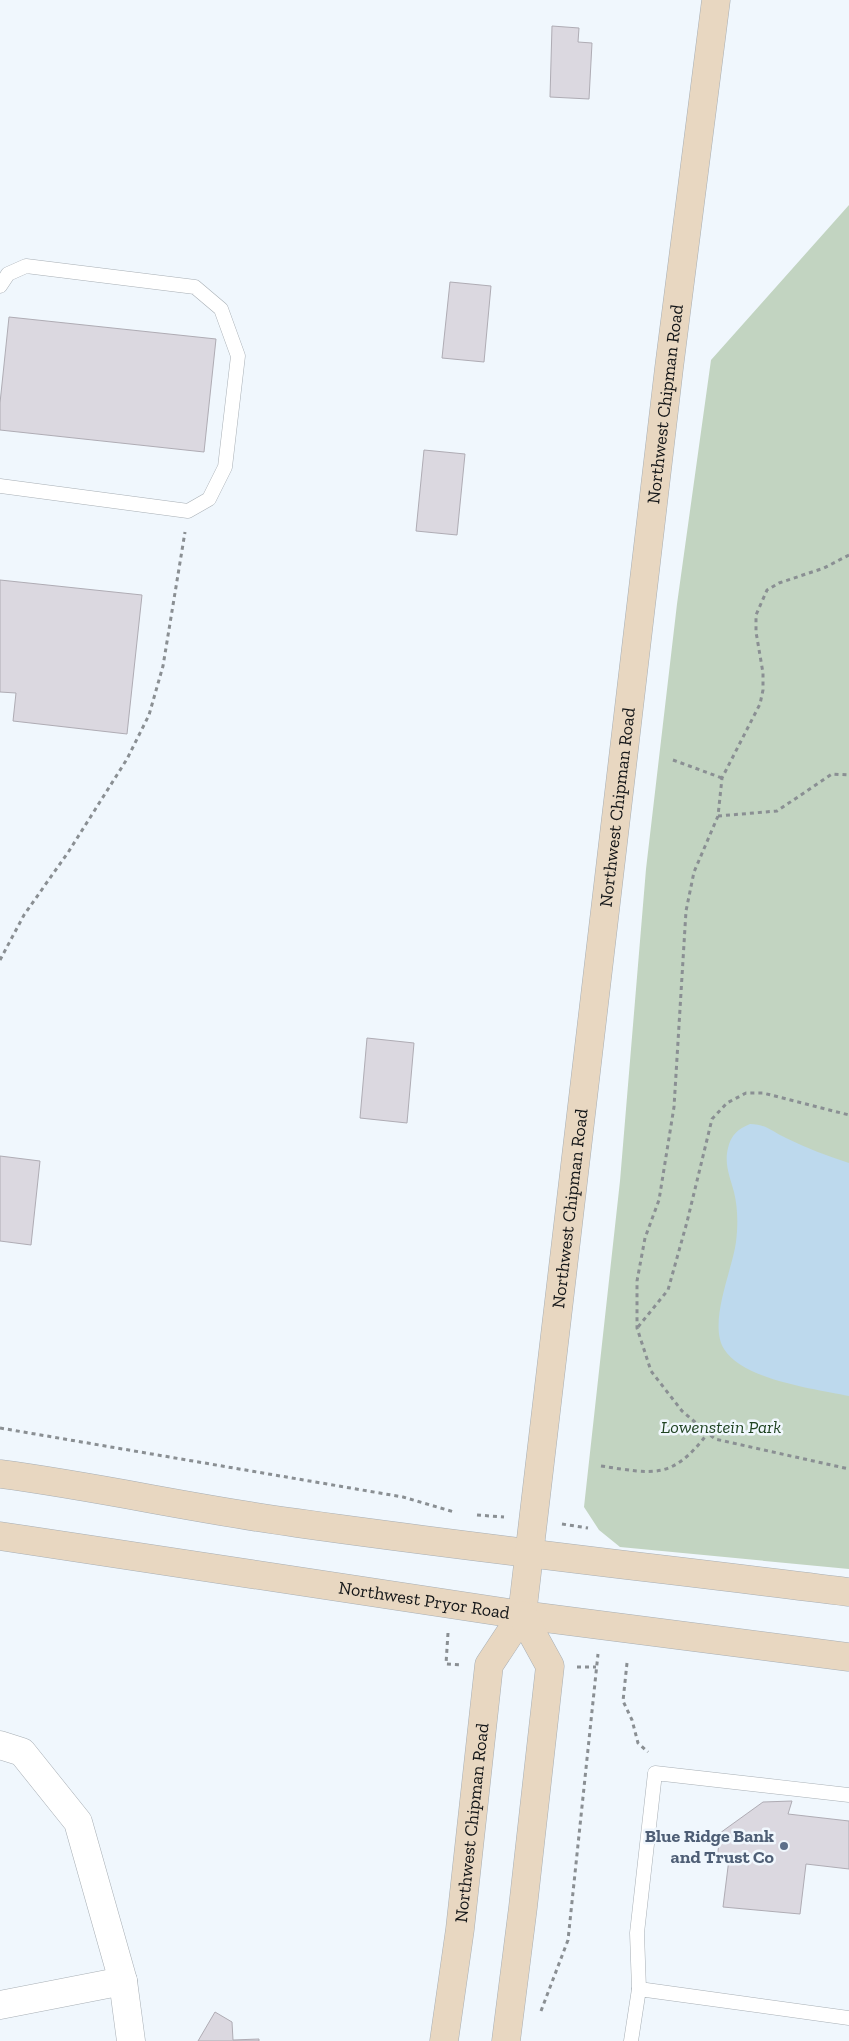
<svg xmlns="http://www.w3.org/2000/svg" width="849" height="2041" viewBox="0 0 849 2041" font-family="'Zilla Slab',serif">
  <rect width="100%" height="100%" fill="#f0f7fd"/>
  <path fill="#c2d4c1" d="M 849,205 L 849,1569 L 620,1547 L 599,1530 L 584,1507 L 620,1181 L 646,869 L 677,604 L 711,360 Z"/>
  <path fill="#bdd9ed" d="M 750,1124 C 766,1124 773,1132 786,1138 C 807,1148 827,1156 849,1163 L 849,1396 C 816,1389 743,1380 724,1349 C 708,1323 732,1271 736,1242 C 738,1226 738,1208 734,1192 C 730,1177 724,1164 728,1148 C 731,1135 738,1129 750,1124 Z"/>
  <g fill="#dbd8e0" stroke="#afacb4">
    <path d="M 552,26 L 579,28 L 578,42 L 592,43 L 589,99 L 550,97 Z"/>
    <path d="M 450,282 L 491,286 L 484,362 L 442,358 Z"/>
    <path d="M 9,317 L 216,339 L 204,452 L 0,430 L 0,403 Z"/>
    <path d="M 424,450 L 465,454 L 457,535 L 416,531 Z"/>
    <path d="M 0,580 L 142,595 L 127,734 L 13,721 L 16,693 L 0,692 Z"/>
    <path d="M 367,1038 L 414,1043 L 407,1123 L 360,1118 Z"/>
    <path d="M 0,1156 L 40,1161 L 31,1245 L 0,1241 Z"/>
    <path d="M 792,1801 L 788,1814 L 849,1821 L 849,1869 L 806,1864 L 800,1914 L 723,1907 L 729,1859 L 717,1860 L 720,1833 L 763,1802 Z"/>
    <path d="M 215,2012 L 232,2022 L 233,2040 L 259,2039 L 259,2041 L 198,2041 Z"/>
  </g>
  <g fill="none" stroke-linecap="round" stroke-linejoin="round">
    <g stroke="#a8afb5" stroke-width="15">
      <g id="service">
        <path d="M 0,286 L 8,274 L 26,266 L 195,287 L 221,309 L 238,356 L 225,467 L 209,499 L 188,511 L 0,486"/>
        <path d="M 639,1989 L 637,1933 L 655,1773 L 849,1795"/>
        <path d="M 631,2041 L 639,1989 L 849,2018"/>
      </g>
    </g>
    <g stroke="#a8afb5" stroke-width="29">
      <g id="minor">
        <path d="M 0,1745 L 22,1752 L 78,1822 L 123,1981 L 131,2041"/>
        <path d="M 0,2005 L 123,1981"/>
      </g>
    </g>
    <g stroke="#a8afb5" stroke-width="29">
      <g id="secondary">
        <path d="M 0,1474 C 100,1487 198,1510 297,1523 C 481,1549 665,1569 849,1592"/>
        <path id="s1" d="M 0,1536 L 522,1615 L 849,1657"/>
        <path id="s2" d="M 444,2041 L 460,1929 L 489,1665 L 522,1615 L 669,368 L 716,0"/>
        <path d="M 506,2041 L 523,1907 L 550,1666 L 522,1615"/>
      </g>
    </g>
    <g stroke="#8a8f93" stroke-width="3" stroke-dasharray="4 4" stroke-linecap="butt">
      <path d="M 849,555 L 824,568 L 779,583 L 767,590 L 756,615 L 756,632 L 763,673 L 763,690 L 760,704 L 722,778 L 718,816 L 694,872 L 686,911 L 674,1107 L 659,1200 L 645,1238 L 637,1281 L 637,1328 L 651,1371 L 682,1411 L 715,1439 L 849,1469"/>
      <path d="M 673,760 L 722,778"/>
      <path d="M 718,816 L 777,811 L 832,774 L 849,775"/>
      <path d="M 0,960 L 24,915 L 69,851 L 127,759 L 149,715 L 163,666 L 185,532"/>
      <path d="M 638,1327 L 668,1290 L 687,1222 L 712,1119 L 727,1103 L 746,1093 L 763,1093 L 849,1115"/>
      <path d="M 0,1428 L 403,1497 L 454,1512"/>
      <path d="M 601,1466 C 655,1474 672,1480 708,1433"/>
      <path d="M 477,1515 L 504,1517"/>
      <path d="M 562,1524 L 588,1528"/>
      <path d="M 448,1633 L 446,1664 L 461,1665"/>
      <path d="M 627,1663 L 623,1701 L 632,1720 L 638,1743 L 648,1752"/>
      <path d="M 577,1667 L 596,1667"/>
      <path d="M 541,2011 L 568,1940 L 598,1654"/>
    </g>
    <use href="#service" stroke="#fff" stroke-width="14"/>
    <use href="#minor" stroke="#fff" stroke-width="28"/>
    <use href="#secondary" stroke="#e8d7c1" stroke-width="28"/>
  </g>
  <circle fill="#5c6f8a" stroke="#f0f7fd" stroke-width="2" cx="784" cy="1846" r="5"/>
  <g text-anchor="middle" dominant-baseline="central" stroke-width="5" stroke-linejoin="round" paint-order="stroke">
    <g font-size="18" fill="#141618" stroke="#f0f7fd">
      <text stroke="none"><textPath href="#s2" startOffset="1658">Northwest Chipman Road</textPath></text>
      <text stroke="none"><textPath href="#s2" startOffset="1252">Northwest Chipman Road</textPath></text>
      <text stroke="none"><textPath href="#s2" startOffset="848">Northwest Chipman Road</textPath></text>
      <text stroke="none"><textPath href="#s1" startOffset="429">Northwest Pryor Road</textPath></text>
      <text stroke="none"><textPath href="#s2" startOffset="220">Northwest Chipman Road</textPath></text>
    </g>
    <g font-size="18" font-style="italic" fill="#1f4321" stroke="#f0f7fd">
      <text x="721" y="1427">Lowenstein Park</text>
    </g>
    <g font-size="18" font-weight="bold" fill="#4e5e75" stroke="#f0f7fd" text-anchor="end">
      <text x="774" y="1836">Blue Ridge Bank<tspan x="774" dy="21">and Trust Co</tspan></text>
    </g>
  </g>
</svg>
